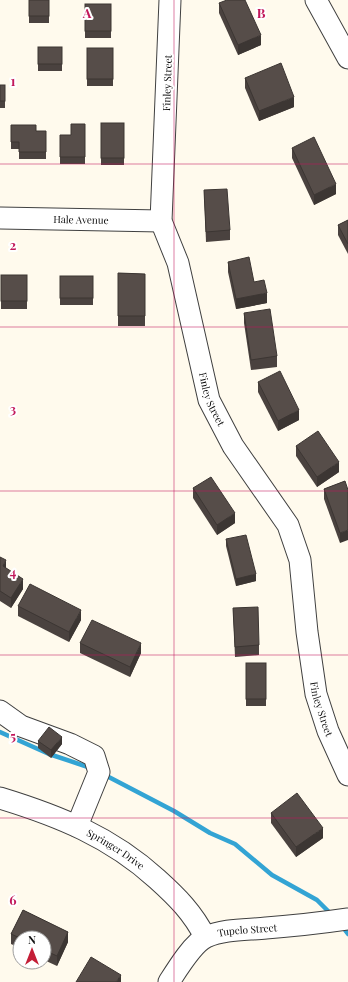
<svg xmlns="http://www.w3.org/2000/svg" width="348" height="982" viewBox="0 0 348 982" font-family="'Playfair Display',serif">
  <rect width="100%" height="100%" fill="#fffaed"/>
  <g fill="none" stroke-linecap="round" stroke-linejoin="round">
    <g stroke="#33a4d4" stroke-width="4.5">
      <path d="M 0,732 L 49,754 L 91,768"/>
      <path d="M 103,774 L 174,811 L 210,833 L 235,844 L 272,875 L 317,900 L 332,915"/>
      <path d="M 345,930 L 348,934"/>
    </g>
    <g stroke="#404040" stroke-width="23">
      <g id="minor">
        <path id="s1" d="M 170,0 L 161,221 L 178,263 L 209,400 L 233,446 L 288,525 L 300,560 L 307,632 L 316,694 L 328,731 L 348,775"/>
        <path d="M 316,0 L 348,58"/>
        <path id="s2" d="M 0,218 L 161,221"/>
        <path d="M 0,711 L 21,726 L 70,744 L 94,756 L 99,772 L 77,826"/>
        <path id="s3" d="M 0,798 C 59,816 111,837 157,879 C 177,897 193,913 205,937"/>
        <path id="s4" d="M 169,982 C 176,971 193,943 206,937 C 224,929 246,930 266,928 C 293,926 321,923 348,919"/>
      </g>
    </g>
    <use href="#minor" stroke="#fff" stroke-width="21"/>
  </g>
  <g fill="#4a423f">
    <rect x="29" y="0" width="20" height="23"/>
    <path d="M 219,3 L 261,45 L 238,55 L 219,13 Z"/>
    <rect x="85" y="4" width="26" height="34"/>
    <rect x="38" y="47" width="24" height="24"/>
    <rect x="87" y="48" width="26" height="38"/>
    <path d="M 245,78 L 294,107 L 259,121 L 245,88 Z"/>
    <rect x="0" y="85" width="5" height="23"/>
    <rect x="101" y="123" width="23" height="42"/>
    <path d="M 85,124 L 85,164 L 60,164 L 60,135 L 71,135 Z"/>
    <path d="M 11,125 L 36,131 L 46,131 L 46,159 L 19,159 L 19,149 L 11,149 Z"/>
    <path d="M 292,148 L 336,194 L 314,205 L 292,158 Z"/>
    <path d="M 204,190 L 230,230 L 230,240 L 206,242 Z"/>
    <path d="M 348,220 L 348,254 L 338,235 L 338,225 Z"/>
    <path d="M 228,262 L 254,282 L 267,303 L 236,309 L 228,272 Z"/>
    <path d="M 118,273 L 145,274 L 145,326 L 118,326 Z"/>
    <rect x="1" y="275" width="26" height="34"/>
    <rect x="60" y="276" width="33" height="29"/>
    <path d="M 244,313 L 277,356 L 277,367 L 251,370 L 244,323 Z"/>
    <path d="M 258,382 L 299,420 L 278,431 L 258,392 Z"/>
    <path d="M 296,446 L 339,472 L 317,487 L 296,456 Z"/>
    <path d="M 345,481 L 340,543 L 324,499 L 324,489 Z"/>
    <path d="M 193,488 L 235,523 L 217,535 L 193,498 Z"/>
    <path d="M 226,539 L 256,581 L 236,586 L 226,546 Z"/>
    <path d="M 0,557 L 6,568 L 23,589 L 11,608 L 0,601 Z"/>
    <path d="M 18,606 L 81,620 L 69,642 L 18,616 Z"/>
    <path d="M 233,608 L 259,645 L 259,655 L 235,657 Z"/>
    <path d="M 80,643 L 141,653 L 130,677 L 80,653 Z"/>
    <rect x="246" y="663" width="20" height="43"/>
    <path d="M 38,741 L 62,744 L 51,758 L 38,748 Z"/>
    <path d="M 271,813 L 323,838 L 296,857 L 271,823 Z"/>
    <path d="M 23,910 L 68,932 L 68,942 L 57,966 L 44,960 L 44,938 L 20,938 L 20,948 L 11,944 L 11,934 Z"/>
  </g>
  <g fill="#3c3633">
    <path d="M 261,35 L 261,45 L 238,55 L 238,45 Z"/>
    <path d="M 294,97 L 294,107 L 259,121 L 259,111 Z"/>
    <path d="M 336,184 L 336,194 L 314,205 L 314,195 Z"/>
    <path d="M 267,293 L 267,303 L 236,309 L 236,299 Z"/>
    <path d="M 299,410 L 299,420 L 278,431 L 278,421 Z"/>
    <path d="M 339,462 L 339,472 L 317,487 L 317,477 Z"/>
    <path d="M 235,513 L 235,523 L 217,535 L 217,525 Z"/>
    <path d="M 348,530 L 348,540 L 340,543 L 340,533 Z"/>
    <path d="M 6,560 L 6,571 L 3,566 Z"/>
    <path d="M 256,574 L 256,581 L 236,586 L 236,579 Z"/>
    <path d="M 23,579 L 23,589 L 11,608 L 11,598 Z"/>
    <path d="M 81,610 L 81,620 L 69,642 L 69,632 Z"/>
    <path d="M 141,643 L 141,653 L 130,677 L 130,667 Z"/>
    <path d="M 62,737 L 62,744 L 51,758 L 51,750 Z"/>
    <path d="M 323,828 L 323,838 L 296,857 L 296,847 Z"/>
    <path d="M 68,932 L 68,942 L 57,966 L 57,956 Z"/>
    <path d="M 121,975 L 121,982 L 116,982 Z"/>
  </g>
  <g fill="#564d49" stroke="#3c3633">
    <rect x="29" y="0" width="20" height="16"/>
    <path d="M 227,0 L 245,0 L 261,35 L 238,45 L 219,3 Z"/>
    <rect x="85" y="4" width="26" height="27"/>
    <rect x="38" y="47" width="24" height="17"/>
    <rect x="87" y="48" width="26" height="31"/>
    <path d="M 281,63 L 294,97 L 259,111 L 245,78 Z"/>
    <rect x="0" y="85" width="5" height="16"/>
    <rect x="101" y="123" width="23" height="35"/>
    <path d="M 71,124 L 85,124 L 85,157 L 60,157 L 60,135 L 71,135 Z"/>
    <path d="M 11,125 L 36,125 L 36,131 L 46,131 L 46,152 L 19,152 L 19,142 L 11,142 Z"/>
    <path d="M 314,137 L 336,184 L 314,195 L 292,148 Z"/>
    <path d="M 227,189 L 230,230 L 206,232 L 204,190 Z"/>
    <path d="M 348,220 L 348,244 L 338,225 Z"/>
    <path d="M 249,257 L 254,282 L 264,280 L 267,293 L 236,299 L 228,262 Z"/>
    <path d="M 118,273 L 145,274 L 145,316 L 118,316 Z"/>
    <rect x="1" y="275" width="26" height="26"/>
    <rect x="60" y="276" width="33" height="22"/>
    <path d="M 270,309 L 277,356 L 251,360 L 244,313 Z"/>
    <path d="M 280,371 L 299,410 L 278,421 L 258,382 Z"/>
    <path d="M 318,431 L 339,462 L 317,477 L 296,446 Z"/>
    <path d="M 211,477 L 235,513 L 217,525 L 193,488 Z"/>
    <path d="M 345,481 L 348,490 L 348,530 L 340,533 L 324,489 Z"/>
    <path d="M 246,535 L 256,574 L 236,579 L 226,539 Z"/>
    <path d="M 0,557 L 6,560 L 3,566 L 23,579 L 11,598 L 0,591 Z"/>
    <path d="M 30,584 L 81,610 L 69,632 L 18,606 Z"/>
    <path d="M 258,607 L 259,645 L 235,647 L 233,608 Z"/>
    <path d="M 92,620 L 141,643 L 130,667 L 80,643 Z"/>
    <rect x="246" y="663" width="20" height="36"/>
    <path d="M 49,727 L 62,737 L 51,750 L 38,741 Z"/>
    <path d="M 297,793 L 323,828 L 296,847 L 271,813 Z"/>
    <path d="M 23,910 L 68,932 L 57,956 L 44,950 L 44,938 L 20,938 L 11,934 Z"/>
    <path d="M 91,957 L 121,975 L 116,982 L 76,982 Z"/>
  </g>
  <path fill="none" stroke="#c2185b" stroke-width="1" stroke-opacity="0.55" d="M 174,0 L 174,982M 0,164 L 348,164M 0,327 L 348,327M 0,491 L 348,491M 0,655 L 348,655M 0,818 L 348,818"/>
  <g text-anchor="middle" dominant-baseline="central" stroke-width="4" stroke-linejoin="round" paint-order="stroke">
    <g font-size="10" fill="#0d0d0d" stroke="#fff">
      <text transform="translate(167 83) rotate(-88)">Finley Street</text>
      <text stroke="none"><textPath href="#s2" startOffset="81">Hale Avenue</textPath></text>
      <text stroke="none"><textPath href="#s1" startOffset="407">Finley Street</textPath></text>
      <text stroke="none"><textPath href="#s1" startOffset="743">Finley Street</textPath></text>
      <text stroke="none"><textPath href="#s3" startOffset="127">Springer Drive</textPath></text>
      <text stroke="none"><textPath href="#s4" startOffset="101">Tupelo Street</textPath></text>
    </g>
  </g>
  <g font-size="13" text-anchor="middle" font-weight="bold" fill="#c2185b" stroke="#fff" stroke-width="4" stroke-linejoin="round" paint-order="stroke">
    <text x="87" y="18">A</text>
    <text x="261" y="18">B</text>
    <text x="13" y="86">1</text>
    <text x="13" y="250">2</text>
    <text x="13" y="414">3</text>
    <text x="13" y="577">4</text>
    <text x="13" y="741">5</text>
    <text x="13" y="905">6</text>
  </g>
  <g transform="translate(32 950)"><circle r="19" fill="#ffffff" stroke="#9e9e9e"/>
  <path d="M0-3L7 15L0 10L-7 15Z" fill="#c41e37"/>
  <text y="-6" font-size="11" font-weight="bold" text-anchor="middle" fill="#0d0d0d">N</text>
  </g>
</svg>
